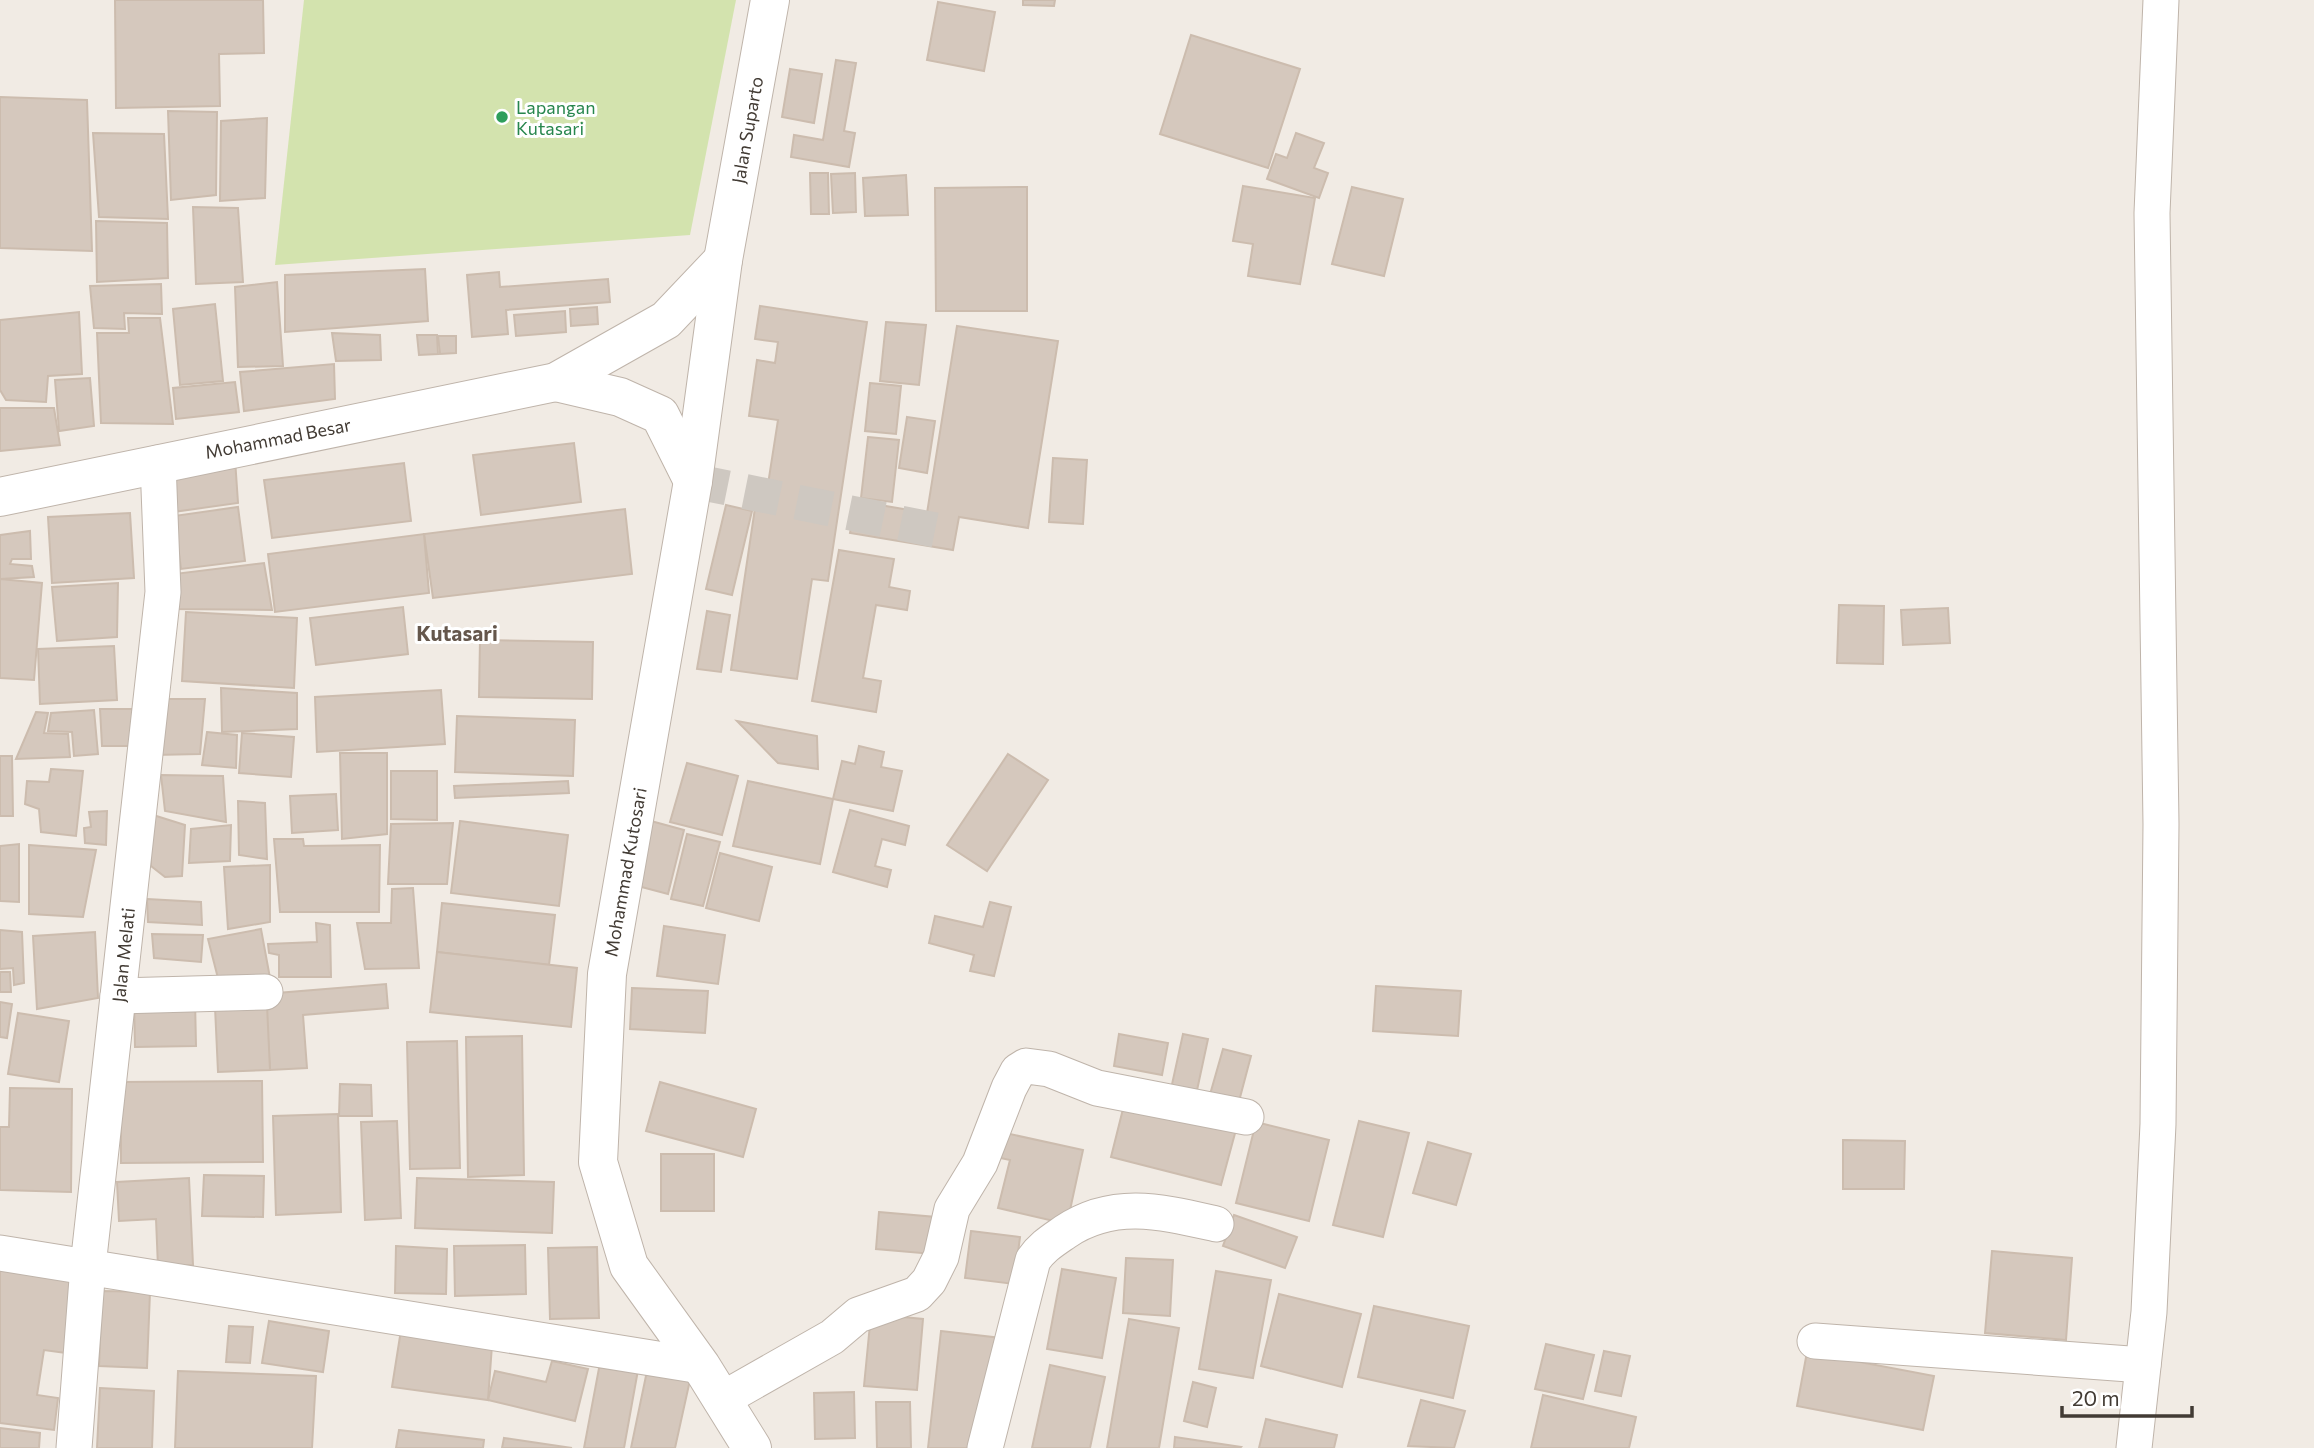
<svg xmlns="http://www.w3.org/2000/svg" width="2314" height="1448" viewBox="0 0 2314 1448" font-family="Commissioner,sans-serif">
  <rect width="100%" height="100%" fill="#f1ebe4"/>
  <path fill="#d3e3ae" d="M 304,0 L 736,0 L 690,235 L 275,265 Z"/>
  <g fill="#d5c8bd" stroke="#ccbcae" stroke-width="2">
    <path d="M 115,0 L 263,0 L 264,53 L 219,54 L 220,106 L 116,108 Z"/>
    <path d="M 1023,0 L 1055,0 L 1054,6 L 1023,5 Z"/>
    <path d="M 938,2 L 995,12 L 984,71 L 927,60 Z"/>
    <path d="M 1191,35 L 1300,69 L 1268,168 L 1160,134 Z"/>
    <path d="M 836,60 L 856,63 L 844,131 L 855,133 L 849,167 L 791,157 L 794,135 L 823,140 Z"/>
    <path d="M 790,69 L 822,74 L 814,123 L 782,117 Z"/>
    <path d="M 0,97 L 87,100 L 92,251 L 0,248 Z"/>
    <path d="M 168,111 L 217,112 L 216,195 L 171,200 Z"/>
    <path d="M 267,118 L 265,198 L 220,201 L 221,121 Z"/>
    <path d="M 93,133 L 164,134 L 168,219 L 99,217 Z"/>
    <path d="M 1296,133 L 1324,143 L 1314,168 L 1328,173 L 1319,198 L 1267,179 L 1276,154 L 1287,158 Z"/>
    <path d="M 810,173 L 828,173 L 829,214 L 811,214 Z"/>
    <path d="M 855,173 L 856,212 L 833,213 L 831,174 Z"/>
    <path d="M 906,175 L 908,215 L 865,216 L 863,178 Z"/>
    <path d="M 1243,186 L 1315,198 L 1300,284 L 1248,276 L 1253,244 L 1233,241 Z"/>
    <path d="M 1027,187 L 1027,311 L 936,311 L 935,188 Z"/>
    <path d="M 1352,187 L 1403,199 L 1384,276 L 1332,264 Z"/>
    <path d="M 193,207 L 238,208 L 243,282 L 196,284 Z"/>
    <path d="M 96,221 L 167,223 L 168,278 L 97,282 Z"/>
    <path d="M 425,269 L 428,321 L 285,332 L 285,275 Z"/>
    <path d="M 499,272 L 500,287 L 608,279 L 610,302 L 506,310 L 508,334 L 472,337 L 467,275 Z"/>
    <path d="M 277,282 L 283,366 L 238,367 L 235,287 Z"/>
    <path d="M 161,284 L 162,314 L 124,313 L 125,329 L 94,328 L 90,286 Z"/>
    <path d="M 215,304 L 223,381 L 180,385 L 173,309 Z"/>
    <path d="M 760,306 L 867,322 L 828,581 L 812,579 L 797,679 L 731,670 L 755,508 L 764,510 L 778,420 L 749,416 L 757,360 L 775,363 L 778,342 L 755,339 Z"/>
    <path d="M 597,307 L 598,324 L 571,326 L 570,309 Z"/>
    <path d="M 565,311 L 566,332 L 516,336 L 514,315 Z"/>
    <path d="M 79,312 L 82,374 L 48,376 L 46,402 L 6,400 L 0,390 L 0,320 Z"/>
    <path d="M 128,318 L 160,318 L 173,424 L 101,423 L 97,333 L 129,333 Z"/>
    <path d="M 886,322 L 926,325 L 919,385 L 880,381 Z"/>
    <path d="M 957,326 L 1058,341 L 1028,528 L 959,517 L 953,550 L 850,533 L 856,501 L 927,513 Z"/>
    <path d="M 332,333 L 380,335 L 381,360 L 336,361 Z"/>
    <path d="M 417,335 L 437,335 L 438,354 L 419,355 Z"/>
    <path d="M 438,336 L 456,336 L 456,353 L 440,354 Z"/>
    <path d="M 334,364 L 335,399 L 244,411 L 240,372 Z"/>
    <path d="M 90,378 L 94,426 L 59,431 L 55,380 Z"/>
    <path d="M 235,382 L 239,412 L 176,419 L 173,388 Z"/>
    <path d="M 870,383 L 901,386 L 896,434 L 865,431 Z"/>
    <path d="M 0,408 L 54,408 L 60,445 L 0,451 Z"/>
    <path d="M 907,417 L 935,421 L 927,473 L 899,468 Z"/>
    <path d="M 868,437 L 899,440 L 892,502 L 861,498 Z"/>
    <path d="M 574,443 L 581,502 L 481,515 L 473,455 Z"/>
    <path d="M 1053,458 L 1087,460 L 1083,524 L 1049,522 Z"/>
    <path d="M 235,459 L 238,503 L 173,512 L 169,472 Z"/>
    <path d="M 404,463 L 411,521 L 272,538 L 264,480 Z"/>
    <path d="M 726,505 L 752,511 L 732,595 L 706,589 Z"/>
    <path d="M 238,507 L 245,561 L 181,569 L 174,516 Z"/>
    <path d="M 625,509 L 632,574 L 433,598 L 424,534 Z"/>
    <path d="M 130,513 L 134,578 L 52,583 L 48,517 Z"/>
    <path d="M 30,531 L 31,559 L 12,559 L 10,564 L 32,566 L 34,577 L 0,579 L 0,535 Z"/>
    <path d="M 424,534 L 429,593 L 275,612 L 268,554 Z"/>
    <path d="M 839,550 L 894,559 L 889,587 L 910,591 L 907,610 L 876,605 L 863,678 L 881,681 L 876,712 L 812,701 Z"/>
    <path d="M 264,563 L 272,610 L 172,609 L 166,575 Z"/>
    <path d="M 0,579 L 42,583 L 34,680 L 0,678 Z"/>
    <path d="M 118,583 L 117,637 L 57,641 L 52,587 Z"/>
    <path d="M 1839,605 L 1884,606 L 1883,664 L 1837,663 Z"/>
    <path d="M 403,607 L 408,654 L 316,665 L 310,618 Z"/>
    <path d="M 1948,608 L 1950,643 L 1903,645 L 1901,610 Z"/>
    <path d="M 707,611 L 730,615 L 721,672 L 697,669 Z"/>
    <path d="M 186,612 L 297,618 L 294,688 L 182,681 Z"/>
    <path d="M 480,640 L 593,642 L 592,699 L 479,697 Z"/>
    <path d="M 114,646 L 117,700 L 40,704 L 38,649 Z"/>
    <path d="M 221,688 L 297,693 L 297,729 L 222,732 Z"/>
    <path d="M 441,690 L 445,744 L 317,752 L 315,697 Z"/>
    <path d="M 157,699 L 205,699 L 200,754 L 154,755 Z"/>
    <path d="M 100,709 L 138,709 L 140,746 L 102,746 Z"/>
    <path d="M 94,710 L 98,754 L 74,756 L 72,732 L 48,731 L 51,713 Z"/>
    <path d="M 36,712 L 48,713 L 44,733 L 68,734 L 70,757 L 16,759 Z"/>
    <path d="M 457,716 L 575,720 L 573,776 L 455,772 Z"/>
    <path d="M 737,721 L 817,736 L 818,769 L 778,763 Z"/>
    <path d="M 207,732 L 237,735 L 236,768 L 202,765 Z"/>
    <path d="M 242,733 L 294,737 L 291,777 L 239,773 Z"/>
    <path d="M 859,746 L 884,752 L 881,767 L 902,771 L 893,811 L 833,799 L 842,761 L 855,764 Z"/>
    <path d="M 340,753 L 387,753 L 387,834 L 342,839 Z"/>
    <path d="M 1008,754 L 1048,780 L 987,871 L 947,845 Z"/>
    <path d="M 0,756 L 12,756 L 13,816 L 0,816 Z"/>
    <path d="M 687,763 L 738,776 L 722,835 L 670,822 Z"/>
    <path d="M 51,769 L 83,771 L 76,836 L 41,832 L 39,809 L 25,804 L 27,781 L 49,782 Z"/>
    <path d="M 391,771 L 437,771 L 437,820 L 391,819 Z"/>
    <path d="M 161,775 L 223,776 L 226,822 L 165,811 Z"/>
    <path d="M 568,781 L 569,793 L 455,798 L 454,786 Z"/>
    <path d="M 748,781 L 833,799 L 820,864 L 733,846 Z"/>
    <path d="M 336,794 L 338,830 L 292,833 L 290,796 Z"/>
    <path d="M 238,801 L 265,803 L 267,859 L 239,855 Z"/>
    <path d="M 850,810 L 909,826 L 905,845 L 882,839 L 875,866 L 891,870 L 887,887 L 833,872 Z"/>
    <path d="M 107,811 L 106,845 L 85,843 L 84,828 L 91,827 L 89,812 Z"/>
    <path d="M 150,814 L 185,825 L 182,876 L 165,877 L 151,866 Z"/>
    <path d="M 460,821 L 568,835 L 559,906 L 451,893 Z"/>
    <path d="M 651,821 L 684,830 L 668,894 L 634,885 Z"/>
    <path d="M 453,823 L 447,884 L 388,884 L 391,824 Z"/>
    <path d="M 231,825 L 230,861 L 189,863 L 191,829 Z"/>
    <path d="M 687,834 L 720,842 L 703,906 L 671,899 Z"/>
    <path d="M 274,839 L 303,839 L 304,846 L 380,845 L 379,912 L 280,912 Z"/>
    <path d="M 19,844 L 19,902 L 0,901 L 0,846 Z"/>
    <path d="M 29,845 L 96,850 L 83,917 L 29,914 Z"/>
    <path d="M 720,853 L 772,867 L 759,921 L 706,908 Z"/>
    <path d="M 270,865 L 270,922 L 228,929 L 224,867 Z"/>
    <path d="M 413,888 L 419,968 L 365,969 L 357,923 L 391,923 L 392,889 Z"/>
    <path d="M 147,899 L 201,902 L 202,925 L 148,922 Z"/>
    <path d="M 990,902 L 1011,907 L 994,976 L 970,971 L 974,955 L 929,943 L 935,916 L 983,927 Z"/>
    <path d="M 442,903 L 555,915 L 549,965 L 437,952 Z"/>
    <path d="M 316,923 L 330,925 L 331,977 L 279,977 L 279,955 L 269,953 L 268,944 L 317,942 Z"/>
    <path d="M 664,926 L 725,935 L 718,984 L 657,976 Z"/>
    <path d="M 261,929 L 270,978 L 220,986 L 208,939 Z"/>
    <path d="M 0,930 L 22,932 L 24,983 L 14,985 L 13,968 L 0,969 Z"/>
    <path d="M 95,932 L 98,998 L 37,1009 L 33,936 Z"/>
    <path d="M 152,934 L 203,935 L 201,962 L 154,958 Z"/>
    <path d="M 437,952 L 577,968 L 571,1027 L 430,1012 Z"/>
    <path d="M 0,972 L 10,972 L 11,992 L 0,992 Z"/>
    <path d="M 386,984 L 388,1008 L 303,1015 L 307,1068 L 270,1070 L 265,994 Z"/>
    <path d="M 1376,986 L 1461,991 L 1458,1036 L 1373,1031 Z"/>
    <path d="M 632,988 L 708,991 L 705,1033 L 630,1029 Z"/>
    <path d="M 195,1000 L 196,1046 L 135,1047 L 134,1001 Z"/>
    <path d="M 0,1002 L 12,1004 L 7,1038 L 0,1037 Z"/>
    <path d="M 267,1005 L 270,1070 L 218,1072 L 215,1007 Z"/>
    <path d="M 18,1013 L 69,1021 L 59,1082 L 8,1074 Z"/>
    <path d="M 1119,1034 L 1168,1043 L 1162,1075 L 1114,1066 Z"/>
    <path d="M 1183,1034 L 1208,1039 L 1196,1095 L 1171,1089 Z"/>
    <path d="M 522,1036 L 524,1175 L 468,1177 L 466,1037 Z"/>
    <path d="M 457,1041 L 460,1168 L 410,1169 L 407,1042 Z"/>
    <path d="M 1223,1049 L 1251,1056 L 1238,1105 L 1209,1098 Z"/>
    <path d="M 262,1081 L 263,1162 L 121,1163 L 121,1082 Z"/>
    <path d="M 660,1082 L 756,1109 L 743,1157 L 646,1131 Z"/>
    <path d="M 340,1084 L 371,1085 L 372,1116 L 339,1116 Z"/>
    <path d="M 10,1088 L 72,1089 L 71,1192 L 0,1190 L 0,1127 L 9,1127 Z"/>
    <path d="M 1126,1097 L 1237,1126 L 1221,1185 L 1111,1157 Z"/>
    <path d="M 338,1114 L 341,1212 L 276,1215 L 273,1116 Z"/>
    <path d="M 397,1121 L 401,1218 L 365,1220 L 361,1122 Z"/>
    <path d="M 1359,1121 L 1409,1133 L 1383,1237 L 1333,1225 Z"/>
    <path d="M 1256,1122 L 1329,1140 L 1309,1221 L 1236,1203 Z"/>
    <path d="M 996,1131 L 1083,1150 L 1067,1224 L 998,1208 L 1010,1160 L 991,1156 Z"/>
    <path d="M 1843,1140 L 1905,1141 L 1904,1189 L 1843,1189 Z"/>
    <path d="M 1428,1142 L 1471,1154 L 1456,1205 L 1413,1193 Z"/>
    <rect x="661" y="1154" width="53" height="57"/>
    <path d="M 204,1175 L 264,1176 L 263,1217 L 202,1216 Z"/>
    <path d="M 189,1178 L 193,1265 L 158,1267 L 156,1219 L 119,1221 L 117,1182 Z"/>
    <path d="M 417,1178 L 554,1182 L 552,1233 L 415,1228 Z"/>
    <path d="M 879,1212 L 936,1217 L 933,1254 L 876,1249 Z"/>
    <path d="M 1234,1215 L 1297,1237 L 1285,1268 L 1223,1246 Z"/>
    <path d="M 971,1231 L 1020,1237 L 1014,1284 L 965,1278 Z"/>
    <path d="M 525,1245 L 526,1294 L 455,1296 L 454,1246 Z"/>
    <path d="M 396,1246 L 447,1249 L 446,1294 L 395,1293 Z"/>
    <path d="M 597,1247 L 599,1318 L 550,1319 L 548,1248 Z"/>
    <path d="M 1992,1251 L 2072,1258 L 2066,1340 L 1985,1333 Z"/>
    <path d="M 1126,1258 L 1173,1260 L 1170,1316 L 1123,1313 Z"/>
    <path d="M 1062,1269 L 1116,1278 L 1102,1358 L 1047,1349 Z"/>
    <path d="M 0,1270 L 72,1281 L 74,1354 L 44,1350 L 37,1395 L 58,1398 L 54,1430 L 0,1423 Z"/>
    <path d="M 1216,1271 L 1271,1280 L 1253,1378 L 1199,1369 Z"/>
    <path d="M 102,1291 L 150,1292 L 147,1368 L 99,1366 Z"/>
    <path d="M 1279,1294 L 1361,1314 L 1342,1387 L 1261,1366 Z"/>
    <path d="M 1374,1306 L 1469,1326 L 1453,1398 L 1358,1377 Z"/>
    <path d="M 871,1314 L 923,1319 L 917,1390 L 864,1386 Z"/>
    <path d="M 1129,1319 L 1179,1328 L 1159,1448 L 1107,1448 Z"/>
    <path d="M 269,1321 L 329,1331 L 323,1372 L 262,1363 Z"/>
    <path d="M 229,1326 L 253,1327 L 250,1363 L 226,1362 Z"/>
    <path d="M 401,1330 L 492,1345 L 488,1400 L 392,1387 Z"/>
    <path d="M 941,1331 L 1001,1338 L 989,1448 L 928,1448 Z"/>
    <path d="M 1546,1344 L 1594,1355 L 1583,1399 L 1535,1389 Z"/>
    <path d="M 1604,1351 L 1630,1356 L 1621,1396 L 1595,1391 Z"/>
    <path d="M 1807,1352 L 1934,1376 L 1923,1430 L 1797,1406 Z"/>
    <path d="M 552,1361 L 588,1369 L 575,1421 L 488,1400 L 495,1371 L 546,1382 Z"/>
    <path d="M 600,1363 L 638,1370 L 624,1448 L 584,1448 Z"/>
    <path d="M 1050,1365 L 1105,1377 L 1090,1448 L 1032,1448 Z"/>
    <path d="M 178,1371 L 316,1376 L 312,1448 L 175,1448 Z"/>
    <path d="M 647,1371 L 690,1380 L 675,1448 L 631,1448 Z"/>
    <path d="M 1193,1382 L 1216,1388 L 1207,1427 L 1184,1421 Z"/>
    <path d="M 100,1388 L 154,1391 L 152,1448 L 97,1448 Z"/>
    <path d="M 854,1392 L 855,1438 L 815,1439 L 814,1393 Z"/>
    <path d="M 1543,1395 L 1636,1417 L 1629,1448 L 1531,1448 Z"/>
    <path d="M 1421,1400 L 1465,1411 L 1454,1448 L 1408,1446 Z"/>
    <path d="M 876,1402 L 910,1402 L 911,1448 L 877,1448 Z"/>
    <path d="M 1266,1419 L 1337,1435 L 1334,1448 L 1259,1448 Z"/>
    <path d="M 0,1428 L 40,1433 L 39,1448 L 0,1448 Z"/>
    <path d="M 399,1430 L 484,1440 L 483,1448 L 396,1448 Z"/>
    <path d="M 1175,1437 L 1241,1447 L 1240,1448 L 1174,1448 Z"/>
    <path d="M 504,1438 L 572,1448 L 502,1448 Z"/>
  </g>
  <g fill="none" stroke-linecap="round" stroke-linejoin="round">
    <path stroke="#cec8c1" stroke-width="35" stroke-dasharray="35 18" stroke-linecap="butt" d="M 693,481 L 940,531"/>
    <g stroke="#bfb4aa" stroke-width="37">
      <g id="minor">
        <path d="M 118,996 L 265,992"/>
        <path d="M 0,1253 L 701,1366"/>
        <path d="M 1815,1341 L 2143,1365"/>
        <path d="M 721,1400 L 832,1337 L 858,1315 L 917,1294 L 929,1281 L 941,1257 L 952,1209 L 980,1163 L 1009,1088 L 1018,1071 L 1026,1066 L 1049,1069 L 1097,1088 L 1246,1117"/>
        <path d="M 74,1448 L 88,1266 L 163,592 L 158,463"/>
        <path d="M 985,1448 L 1033,1260 C 1042,1247 1052,1241 1065,1232 C 1114,1199 1163,1212 1216,1224"/>
        <path d="M 2134,1448 L 2149,1312 L 2158,1124 L 2161,824 L 2152,213 L 2161,0"/>
      </g>
    </g>
    <g stroke="#bfb4aa" stroke-width="40">
      <g id="tertiary">
        <path d="M 556,382 L 620,397 L 660,415 L 693,481"/>
        <path d="M 0,497 L 556,382 L 666,320 L 723,260"/>
        <path d="M 752,1448 L 701,1366 L 629,1266 L 598,1162 L 607,974 L 693,481 L 723,260 L 770,0"/>
      </g>
    </g>
    <use href="#minor" stroke="#fff" stroke-width="35"/>
    <use href="#tertiary" stroke="#fff" stroke-width="38"/>
  </g>
  <circle fill="#2e9e5b" stroke="#fff" stroke-width="2.5" cx="502" cy="117" r="7"/>
  <g text-anchor="middle" dominant-baseline="central" stroke-width="6" stroke-linejoin="round" paint-order="stroke">
    <g font-size="18" fill="#27864d" stroke="#fff" text-anchor="start">
      <text x="516" y="107">Lapangan<tspan x="516" dy="21">Kutasari</tspan></text>
    </g>
    <g font-size="18" fill="#423b34" stroke="#fff">
      <text transform="translate(747 130) rotate(-80)">Jalan Suparto</text>
      <text transform="translate(278 438) rotate(-11)">Mohammad Besar</text>
      <text transform="translate(625 872) rotate(-80)">Mohammad Kutosari</text>
      <text transform="translate(123 955) rotate(-84)">Jalan Melati</text>
    </g>
    <g font-size="21" font-weight="bold" fill="#65574c" stroke="#fff">
      <text x="457" y="632">Kutasari</text>
    </g>
  </g>
  <path d="M2062 1406v10h130v-10" fill="none" stroke="#423b34" stroke-width="3.5"/>
  <text x="2072" y="1406" font-size="21" fill="#423b34" stroke="#ffffff" stroke-width="5" paint-order="stroke">20 m</text>
</svg>
